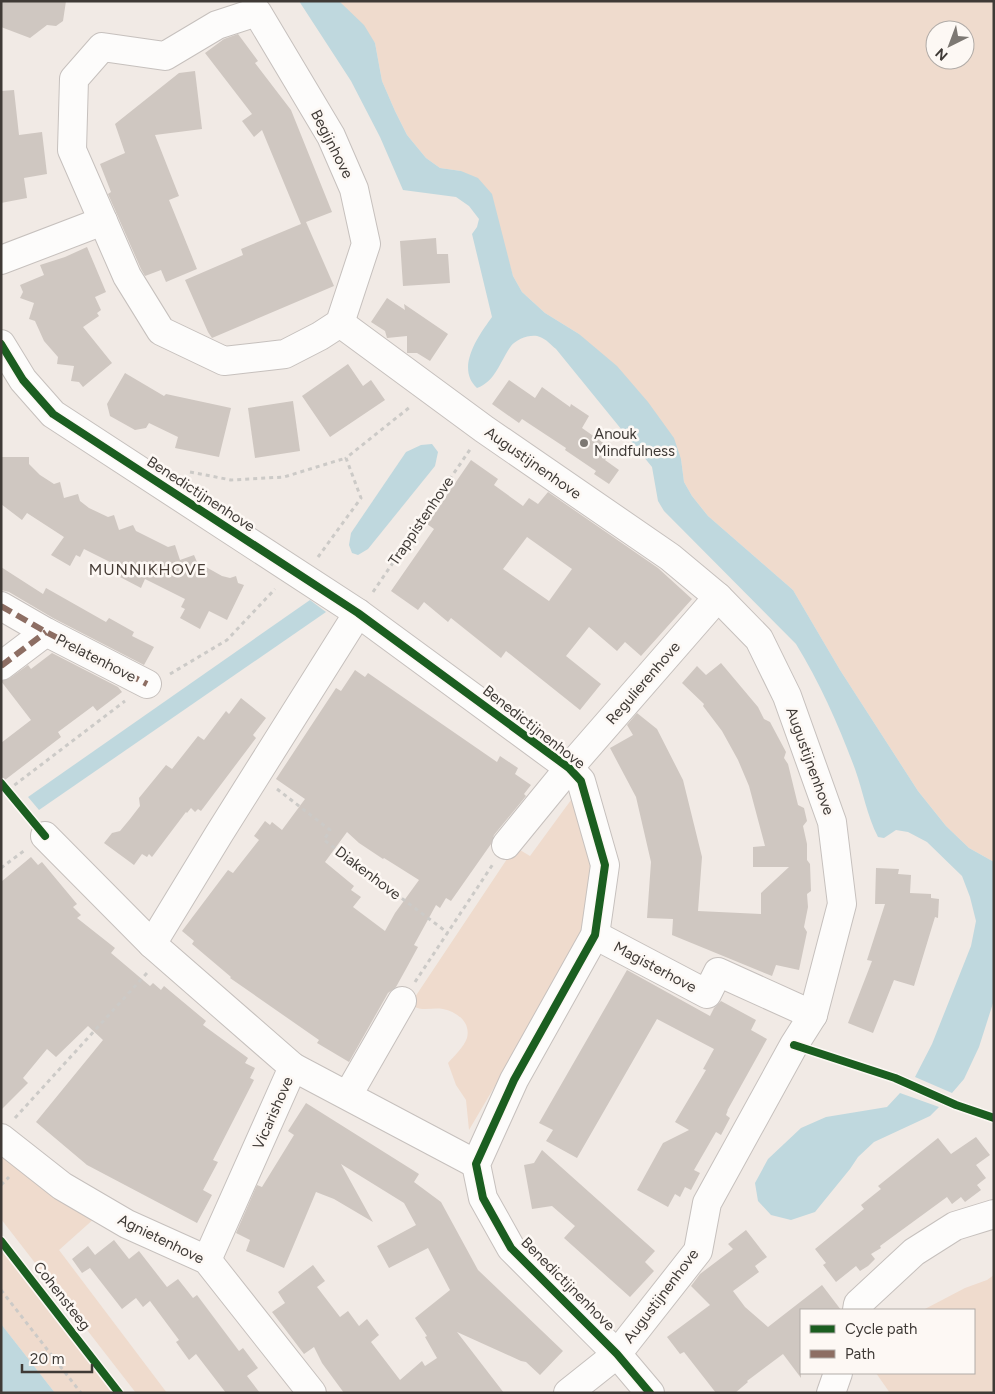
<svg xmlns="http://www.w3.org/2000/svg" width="995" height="1394" viewBox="0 0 995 1394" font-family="Figtree,sans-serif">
  <rect width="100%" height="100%" fill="#f1eae5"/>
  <g fill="#efdbcd" fill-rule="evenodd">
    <path d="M 339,1 L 994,1 L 994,862 L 969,848 L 946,826 L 918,791 L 840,670 L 793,590 L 708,516 L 692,496 L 684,482 L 681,459 L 579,334 L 545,313 L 522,292 L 513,276 L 504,246 L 461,171 L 440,168 L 426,158 L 407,135 L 395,111 L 382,81 L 375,43 ZM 935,30 L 965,30 L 965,60 L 935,60 Z"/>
    <path d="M 571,800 L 586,821 L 592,851 L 590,890 L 584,930 L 577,946 L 469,1130 L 466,1100 L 456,1085 L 448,1063 C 454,1056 464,1047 467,1038 C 471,1022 457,1012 443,1009 C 432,1007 423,1012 413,1006 L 415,997 L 515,847 L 530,856 Z"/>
    <path d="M 1,1151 L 96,1217 L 59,1250 L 167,1393 L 136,1393 L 1,1219 Z"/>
    <path d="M 1,1250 L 112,1393 L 55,1393 L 1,1324 Z"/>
    <path d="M 994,1275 L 994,1393 L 890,1393 L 876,1373 L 974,1373 L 974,1310 L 923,1310 L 965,1288 L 987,1280 Z"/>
  </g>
  <g fill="#bfd8de">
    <path d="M 299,1 L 339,1 L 364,25 L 375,43 L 382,81 L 395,111 L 407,135 L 426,158 L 440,168 L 461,171 L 478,178 L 492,194 L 513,276 L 522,292 L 545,313 L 579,334 L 617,366 L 648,402 L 674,438 L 681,459 L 684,482 L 692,496 L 708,516 L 793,590 L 840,670 L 918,791 L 946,826 L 969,848 L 994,862 L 994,1000 L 979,1047 L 964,1079 L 952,1093 L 915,1077 L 932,1044 L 971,946 L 976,921 L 970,897 L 962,876 L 927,842 L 908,832 L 896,830 L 884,838 L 878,837 C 867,816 863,791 855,769 C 839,726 820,683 796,644 L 664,511 L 658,501 L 652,467 L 556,349 C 551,345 546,339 540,337 C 532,333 516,339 511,346 C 500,361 496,381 477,388 C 455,368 479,335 492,317 L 472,234 L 477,227 L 479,219 L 469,206 L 456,197 L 403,190 L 380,137 L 351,81 Z"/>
    <path d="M 432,444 L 438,452 L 435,466 L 368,549 L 358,555 L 352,553 L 349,545 L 351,533 L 406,452 L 421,445 Z"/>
    <path d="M 310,600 L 326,612 L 39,810 L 28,797 Z"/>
    <path d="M 900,1093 L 939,1107 L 930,1116 L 874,1142 L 858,1157 L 850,1169 L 815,1212 L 791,1220 L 771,1215 L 758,1201 L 755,1183 L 768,1159 L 801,1128 L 826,1117 L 887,1107 Z"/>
    <path d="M 1,1324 L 55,1393 L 1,1393 Z"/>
  </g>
  <g fill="#cfc7c1" fill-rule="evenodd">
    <path d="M 1,1 L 66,1 L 63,21 L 56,26 L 47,25 L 30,38 L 1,27 Z"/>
    <path d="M 238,34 L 258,61 L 255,63 L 291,110 L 332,212 L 306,222 L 334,286 L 212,338 L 208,332 L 185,280 L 243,255 L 241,249 L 301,224 L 262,130 L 254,137 L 242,121 L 252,114 L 205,53 L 224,39 Z"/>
    <path d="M 195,71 L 202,129 L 155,135 L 179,196 L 169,200 L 197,269 L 166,282 L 161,270 L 145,276 L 141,269 L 108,194 L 111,192 L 100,164 L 125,153 L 115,124 L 179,73 Z"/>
    <path d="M 14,90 L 19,135 L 42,132 L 47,174 L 24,178 L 27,198 L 1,203 L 1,91 Z"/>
    <path d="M 436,238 L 437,254 L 448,254 L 450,283 L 403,286 L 400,241 Z"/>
    <path d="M 87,247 L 106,292 L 95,297 L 101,310 L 97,313 L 99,316 L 83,327 L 112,363 L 83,387 L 79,382 L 71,381 L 74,366 L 57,364 L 58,357 L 44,341 L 35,321 L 29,319 L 34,303 L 20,298 L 23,292 L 20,285 L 44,275 L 40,265 L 65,257 Z"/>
    <path d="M 387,298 L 405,310 L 404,304 L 448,334 L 430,361 L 417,353 L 407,353 L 407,336 L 387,338 L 385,331 L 371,322 Z"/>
    <path d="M 348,364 L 363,386 L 371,380 L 385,400 L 330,437 L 302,396 Z"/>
    <path d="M 125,373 L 164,396 L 166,394 L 231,408 L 219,457 L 175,448 L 178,437 L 149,423 L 146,428 L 135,430 L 110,416 L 107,404 Z"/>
    <path d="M 509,380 L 535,398 L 542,387 L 570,407 L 571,404 L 589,416 L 582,428 L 612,449 L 605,460 L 619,470 L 609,484 L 594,474 L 596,471 L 565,450 L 566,448 L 522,419 L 519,423 L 492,404 Z"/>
    <path d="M 293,401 L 300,451 L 255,458 L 248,408 Z"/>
    <path d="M 1,457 L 29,457 L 29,464 L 40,475 L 54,484 L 60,482 L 64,498 L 78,494 L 80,501 L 89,508 L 108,517 L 114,515 L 119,530 L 133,525 L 136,531 L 168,547 L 175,545 L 180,560 L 194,555 L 197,562 L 222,576 L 230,578 L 236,576 L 238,583 L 244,585 L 227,620 L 209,611 L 200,629 L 180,618 L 185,609 L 181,607 L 185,599 L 145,579 L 141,588 L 120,577 L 124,569 L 84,549 L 80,557 L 76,555 L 70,566 L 51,555 L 64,537 L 27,513 L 22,520 L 1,504 Z"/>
    <path d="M 471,460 L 498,479 L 494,485 L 523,506 L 529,498 L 538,504 L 548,492 L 658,568 L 692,599 L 641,656 L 625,642 L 617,651 L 589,627 L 566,656 L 601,684 L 580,710 L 506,651 L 501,658 L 451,618 L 448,622 L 424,602 L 418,610 L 391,591 L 434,529 L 427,524 ZM 527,537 L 572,569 L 549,601 L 503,569 Z"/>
    <path d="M 1,567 L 43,594 L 46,588 L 106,622 L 109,618 L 134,632 L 132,636 L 154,647 L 144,665 L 53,618 L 9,592 L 1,590 Z"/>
    <path d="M 52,653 L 118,687 L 122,692 L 97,711 L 93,706 L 58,732 L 61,737 L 1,783 L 1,743 L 31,720 L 1,681 L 10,678 L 28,665 L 31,669 Z"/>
    <path d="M 721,663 L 758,707 L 764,719 L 770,722 L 786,752 L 784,758 L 788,764 L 798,805 L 804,808 L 807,821 L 803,826 L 807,844 L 807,860 L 810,864 L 811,891 L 807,894 L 808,907 L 804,927 L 807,932 L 799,970 L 776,965 L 772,976 L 672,935 L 673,919 L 647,918 L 651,862 L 636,797 L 610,748 L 633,735 L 627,725 L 637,713 L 657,729 L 683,780 L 702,857 L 698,911 L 761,914 L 761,893 L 789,867 L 753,867 L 753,847 L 765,846 L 749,786 L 738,760 L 722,731 L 703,706 L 704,704 L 682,683 L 697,666 L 706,675 Z"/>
    <path d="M 355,670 L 365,677 L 368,673 L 497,762 L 500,756 L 518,768 L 515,774 L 531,785 L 524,794 L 526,796 L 494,835 L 491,844 L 451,901 L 446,898 L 440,908 L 436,905 L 414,945 L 418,947 L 406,969 L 396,987 L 388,993 L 349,1062 L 317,1043 L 319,1040 L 230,978 L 231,977 L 192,944 L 194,941 L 182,931 L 228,870 L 233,873 L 259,840 L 254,836 L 265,821 L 270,825 L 272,822 L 282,830 L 305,799 L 276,779 L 336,688 L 341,691 ZM 347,832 L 359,843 L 383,859 L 384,858 L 419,880 L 395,913 L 385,931 L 353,907 L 361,897 L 351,890 L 354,886 L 325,862 Z"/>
    <path d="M 241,698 L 266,718 L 253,735 L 256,738 L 201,811 L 198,809 L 195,812 L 191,808 L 187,813 L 186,812 L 152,857 L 149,854 L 147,857 L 142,854 L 134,865 L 104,843 L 112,833 L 120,831 L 130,819 L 140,806 L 139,798 L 166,765 L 172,769 L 198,736 L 204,740 L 226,711 L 229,714 Z"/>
    <path d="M 31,857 L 38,865 L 42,862 L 77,904 L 73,907 L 81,915 L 77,918 L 115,948 L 111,953 L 150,986 L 153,983 L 161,990 L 164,986 L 206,1021 L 203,1025 L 248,1058 L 245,1063 L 255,1068 L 250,1078 L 254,1080 L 213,1160 L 218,1162 L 203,1190 L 212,1195 L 197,1223 L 87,1165 L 36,1122 L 103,1040 L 88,1026 L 56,1057 L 47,1049 L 23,1078 L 28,1083 L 1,1110 L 1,882 Z"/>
    <path d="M 876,868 L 899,869 L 898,874 L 911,875 L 910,893 L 931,894 L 931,898 L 939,899 L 938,918 L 935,917 L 914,986 L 894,980 L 873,1033 L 848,1023 L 872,961 L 867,960 L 885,904 L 875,904 Z"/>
    <path d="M 627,970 L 710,1016 L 714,1008 L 721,1001 L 756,1020 L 751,1030 L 767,1039 L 727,1111 L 728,1110 L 726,1115 L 730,1118 L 721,1135 L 716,1132 L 694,1170 L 700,1173 L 691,1190 L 685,1187 L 680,1197 L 675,1194 L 668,1207 L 637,1190 L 663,1143 L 689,1130 L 675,1122 L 706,1070 L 703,1069 L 714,1049 L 657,1019 L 577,1158 L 546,1141 L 553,1130 L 539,1123 Z"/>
    <path d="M 306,1103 L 419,1174 L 414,1182 L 441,1202 L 478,1270 L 563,1351 L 540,1375 L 526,1362 L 521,1361 L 457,1332 L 504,1393 L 344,1393 L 322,1363 L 314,1347 L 304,1354 L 272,1312 L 285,1303 L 278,1292 L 313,1265 L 325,1281 L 317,1287 L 340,1317 L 348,1311 L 359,1326 L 367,1319 L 379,1335 L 371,1342 L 400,1380 L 422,1361 L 425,1366 L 437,1358 L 425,1337 L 427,1336 L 415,1318 L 450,1290 L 428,1248 L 389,1268 L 377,1246 L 416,1225 L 404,1203 L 341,1164 L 373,1222 L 334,1199 L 316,1192 L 284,1268 L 246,1251 L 250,1240 L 236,1233 L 257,1185 L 262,1187 L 294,1135 L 288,1131 Z"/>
    <path d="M 976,1137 L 990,1155 L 976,1165 L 986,1178 L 977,1185 L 981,1190 L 965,1202 L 961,1197 L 952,1204 L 947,1197 L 880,1246 L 881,1248 L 871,1254 L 875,1259 L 868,1266 L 860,1271 L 856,1266 L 836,1282 L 823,1265 L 826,1263 L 815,1249 L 864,1209 L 861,1205 L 881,1189 L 878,1186 L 938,1138 L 951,1154 Z"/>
    <path d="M 542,1150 L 655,1251 L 645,1262 L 654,1271 L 630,1297 L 564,1238 L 575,1226 L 552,1206 L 532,1209 L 524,1165 L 534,1163 Z"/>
    <path d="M 746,1230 L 767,1257 L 755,1266 L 759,1272 L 733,1291 L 745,1307 L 768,1327 L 822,1285 L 841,1310 L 801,1310 L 801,1378 L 783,1354 L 747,1381 L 748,1382 L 735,1393 L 716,1393 L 684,1352 L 680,1354 L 667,1337 L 710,1305 L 691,1286 L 700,1274 L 733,1249 L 728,1244 Z"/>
    <path d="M 114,1240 L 129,1259 L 139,1251 L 167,1287 L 178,1279 L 193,1298 L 197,1295 L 239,1351 L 243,1348 L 258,1368 L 247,1376 L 260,1393 L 226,1393 L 196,1354 L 189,1360 L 176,1342 L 179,1340 L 150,1301 L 143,1307 L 136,1298 L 122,1309 L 90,1268 L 82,1273 L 72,1259 L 88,1246 L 95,1255 Z"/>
  </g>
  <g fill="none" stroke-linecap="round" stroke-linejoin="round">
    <g stroke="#c6c0bd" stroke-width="30">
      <g id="minor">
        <path d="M 257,12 L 331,136 L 354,189 L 366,244 L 340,323 L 320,336 L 285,354 L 224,361 L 161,331 L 127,276 L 72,150 L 74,79 L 102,47 L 165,56 L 217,25 Z"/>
        <path d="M 1,260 L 103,221"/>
        <path d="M 340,323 L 484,429 L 670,557 L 718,597 L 759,639 L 787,696 L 832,822 L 842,904 L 813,1015 L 794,1045 L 707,1203 L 698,1251 L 617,1354 L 568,1393"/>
        <path d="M 1,344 L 23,380 L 53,414 L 358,613 L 569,768 L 581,781 L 605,865 L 595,935 L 514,1080 L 476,1164 L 483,1198 L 511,1248 L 617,1354 L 650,1393"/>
        <path d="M 1,606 L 46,632 L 147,684"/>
        <path d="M 1,666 L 46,632"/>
        <path d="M 45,836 L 152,944 L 293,1067 L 207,1260"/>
        <path d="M 506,845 L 569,768 L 718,597"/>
        <path d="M 595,935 L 707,994 L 718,972 L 813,1015"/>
        <path d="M 152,944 L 219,834 L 358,613"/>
        <path d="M 293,1067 L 476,1164"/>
        <path d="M 348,1095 L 402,1001"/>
        <path d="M 1,1138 L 62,1186 L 127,1224 L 207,1260 L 312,1393"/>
        <path d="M 857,1310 L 858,1304 L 914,1252 L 955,1226 L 994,1214"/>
        <path d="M 831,1393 L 838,1373"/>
      </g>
    </g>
    <g stroke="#cccac7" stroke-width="3" stroke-dasharray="4 4" stroke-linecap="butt">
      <path d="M 190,472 L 231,480 L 284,477 L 346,458"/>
      <path d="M 318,557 L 361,498 L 346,458 L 410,407"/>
      <path d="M 373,592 L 471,448"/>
      <path d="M 170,674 L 227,640 L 275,589"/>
      <path d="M 277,789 L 330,830 L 324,840 L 448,933"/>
      <path d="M 8,790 L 125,701"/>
      <path d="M 1,868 L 25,850"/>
      <path d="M 415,982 L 493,864"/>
      <path d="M 15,1118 L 147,973"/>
      <path d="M 1,1185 L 9,1177"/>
      <path d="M 1,1290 L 81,1393"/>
    </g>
    <use href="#minor" stroke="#fdfcfb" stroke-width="28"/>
    <g stroke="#8d6e63" stroke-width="6" stroke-dasharray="12 6" stroke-linecap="butt">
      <path d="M 1,606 L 46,632 L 147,684"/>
      <path d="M 1,666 L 46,632"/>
    </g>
    <g stroke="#fdf8f4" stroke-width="11">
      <g id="cycleway">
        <path d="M 1,344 L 23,380 L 53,414 L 358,613 L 569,768 L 581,781 L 605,865 L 595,935 L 514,1080 L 476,1164 L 483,1198 L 511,1248 L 617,1354 L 650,1393"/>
        <path d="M 1,783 L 45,836"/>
        <path d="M 794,1045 L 895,1078 L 956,1105 L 994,1118"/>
        <path d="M 1,1241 L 119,1393"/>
      </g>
    </g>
    <use href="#cycleway" stroke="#1b5e20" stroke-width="8"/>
  </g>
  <circle fill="#7d7873" stroke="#fdf8f4" stroke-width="2" cx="584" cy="443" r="5"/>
  <g text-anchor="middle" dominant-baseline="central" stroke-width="5" stroke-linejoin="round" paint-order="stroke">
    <g font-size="15" fill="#3f3a36" stroke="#fdf8f4">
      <text transform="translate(332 144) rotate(63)">Begijnhove</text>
      <text transform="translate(533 463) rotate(35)">Augustijnenhove</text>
      <text transform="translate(201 494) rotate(33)">Benedictijnenhove</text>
      <text transform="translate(421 521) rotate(-56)">Trappistenhove</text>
      <text transform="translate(96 658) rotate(27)">Prelatenhove</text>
      <text transform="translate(643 683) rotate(-49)">Regulierenhove</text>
      <text transform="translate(534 727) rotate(38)">Benedictijnenhove</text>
      <text transform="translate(810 761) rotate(70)">Augustijnenhove</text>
      <text transform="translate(368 873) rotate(37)">Diakenhove</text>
      <text transform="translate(655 967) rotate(28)">Magisterhove</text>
      <text transform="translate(273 1113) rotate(-66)">Vicarishove</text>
      <text transform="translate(161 1239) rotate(26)">Agnietenhove</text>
      <text transform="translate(568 1284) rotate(45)">Benedictijnenhove</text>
      <text transform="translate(62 1296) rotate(52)">Cohensteeg</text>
      <text transform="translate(661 1296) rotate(-53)">Augustijnenhove</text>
    </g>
    <g font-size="15" fill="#3f3a36" stroke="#fdf8f4" text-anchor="start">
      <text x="594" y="434">Anouk<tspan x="594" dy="17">Mindfulness</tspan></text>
    </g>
    <g font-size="16" letter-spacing="1" fill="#473d36" stroke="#fdf8f4">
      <text x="148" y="569">MUNNIKHOVE</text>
    </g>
  </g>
  <rect width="995" height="1394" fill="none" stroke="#3f3a36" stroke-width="5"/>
  <rect x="800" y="1309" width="175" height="65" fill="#fdf8f4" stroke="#b1aca8"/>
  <rect x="810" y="1325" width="25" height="8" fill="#1b5e20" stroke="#b1aca8"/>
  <text x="845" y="1334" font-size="15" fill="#3f3a36">Cycle path</text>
  <rect x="810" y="1350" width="25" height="8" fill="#8d6e63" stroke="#b1aca8"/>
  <text x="845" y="1359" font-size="15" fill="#3f3a36">Path</text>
  <g transform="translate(950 45) rotate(222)"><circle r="24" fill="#fdf8f4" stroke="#b1aca8"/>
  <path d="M0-4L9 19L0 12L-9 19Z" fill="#7d7873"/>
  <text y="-8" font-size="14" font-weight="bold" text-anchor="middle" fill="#3f3a36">N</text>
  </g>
  <path d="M22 1364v8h70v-8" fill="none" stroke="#3f3a36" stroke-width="2.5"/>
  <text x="30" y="1364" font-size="15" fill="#3f3a36" stroke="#fdf8f4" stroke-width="4" paint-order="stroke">20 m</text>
</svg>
